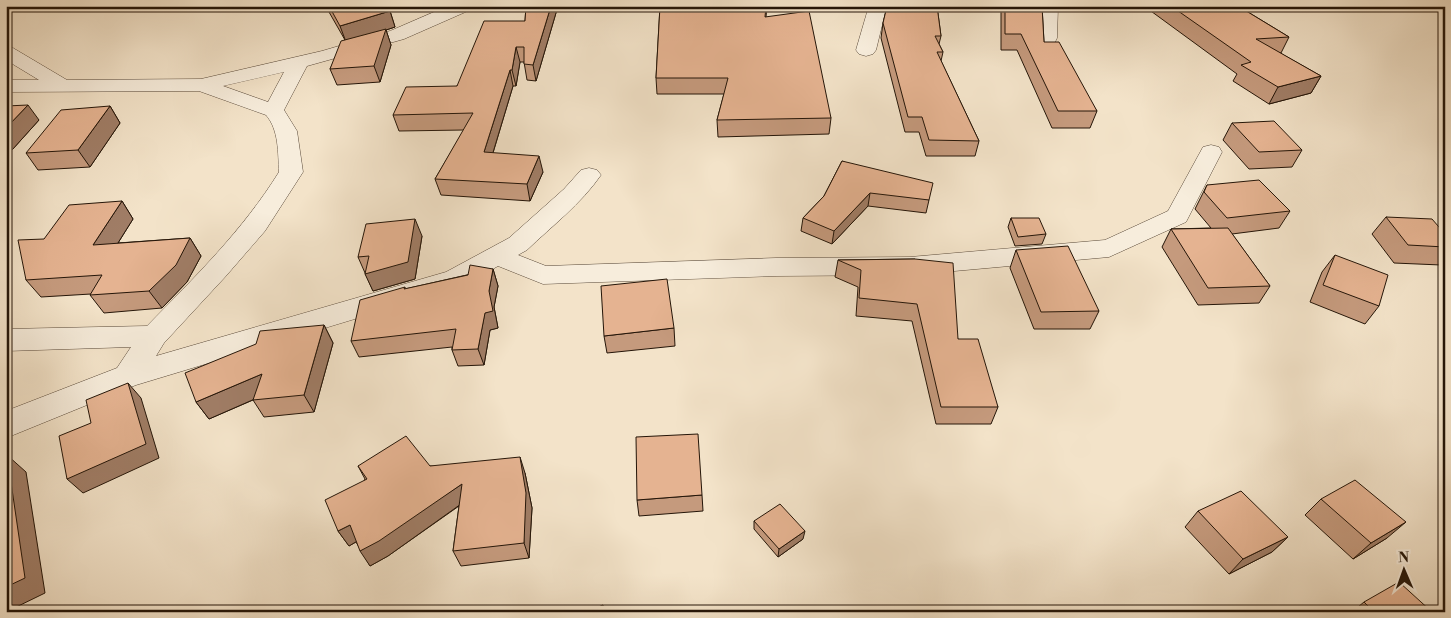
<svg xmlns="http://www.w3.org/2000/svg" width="1451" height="618" viewBox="0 0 1451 618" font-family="'Libre Bodoni',serif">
  <rect width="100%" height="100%" fill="#f3e3c9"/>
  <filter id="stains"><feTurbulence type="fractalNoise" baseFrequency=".004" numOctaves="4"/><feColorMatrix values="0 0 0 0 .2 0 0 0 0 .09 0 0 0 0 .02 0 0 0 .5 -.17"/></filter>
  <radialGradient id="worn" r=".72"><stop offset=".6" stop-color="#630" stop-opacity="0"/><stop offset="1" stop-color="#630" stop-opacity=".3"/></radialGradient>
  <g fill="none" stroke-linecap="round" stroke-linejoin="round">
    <g stroke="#584838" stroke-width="1">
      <g id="street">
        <path d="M 448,6 L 473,6 L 470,10 L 404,39 L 307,66 L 284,110 L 297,131 L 303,172 L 265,231 L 226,276 L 164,343 L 156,356 L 446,272 L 509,238 L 564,189 L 581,170 L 589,168 L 597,170 L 601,175 C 581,204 552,226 527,250 L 518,255 L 546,266 L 776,258 L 910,257 L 1105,240 L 1168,211 L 1203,147 L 1211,145 L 1219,147 L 1222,152 L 1186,222 L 1109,257 L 910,275 L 776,276 L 543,284 L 498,266 L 464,286 L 136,385 L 6,438 L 6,411 L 117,368 L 131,347 L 6,351 L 6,329 L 147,326 C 195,277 243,230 279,172 C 278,153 279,130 266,115 L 199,91 L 6,92 L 6,80 L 39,80 L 6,60 L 6,46 L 13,48 L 67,80 L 201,79 L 322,51 L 390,31 ZM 284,72 L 268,102 L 223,86 Z"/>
        <path d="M 867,6 L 885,6 L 886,9 L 876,50 L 873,54 L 866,56 L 859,54 L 856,50 L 868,9 Z"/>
        <path d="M 1040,6 L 1058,6 L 1057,38 L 1055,42 L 1048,44 L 1041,42 L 1039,38 Z"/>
      </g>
    </g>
    <use href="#street" fill="#f7eddc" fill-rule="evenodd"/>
  </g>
  <g fill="#c59a7d" stroke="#241508">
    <path d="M 327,6 L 387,6 L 390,11 L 395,27 L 386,30 L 391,45 L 380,82 L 337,85 L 330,69 L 345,40 L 329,12 Z"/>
    <path d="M 526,6 L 558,6 L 536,81 L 527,80 L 524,62 L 520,62 L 516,86 L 513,86 L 493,153 L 543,172 L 530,201 L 441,195 L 435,179 L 464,130 L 399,131 L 393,115 L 457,86 L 525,21 Z"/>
    <path d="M 660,6 L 767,6 L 766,17 L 831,118 L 829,134 L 718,137 L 717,120 L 724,94 L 657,94 L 656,78 Z"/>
    <path d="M 886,6 L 937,6 L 941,36 L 939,44 L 943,52 L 941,61 L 979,141 L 975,156 L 926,156 L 919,132 L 905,132 L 881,38 L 883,23 L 887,7 Z"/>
    <path d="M 1001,6 L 1042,6 L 1044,42 L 1097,111 L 1090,128 L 1052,128 L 1017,50 L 1001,50 Z"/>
    <path d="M 1144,6 L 1238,6 L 1289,37 L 1281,53 L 1280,53 L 1321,76 L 1311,93 L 1269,104 L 1233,81 L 1237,74 Z"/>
    <path d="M 6,106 L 39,120 L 12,150 L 6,151 Z"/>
    <path d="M 110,106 L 120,123 L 90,167 L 38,170 L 26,153 Z"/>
    <path d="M 1232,123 L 1302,150 L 1292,167 L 1249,169 L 1223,140 Z"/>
    <path d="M 842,161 L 929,200 L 926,213 L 868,206 L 832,244 L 801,231 L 803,218 L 824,196 Z"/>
    <path d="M 1207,185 L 1290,211 L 1279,228 L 1232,234 L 1270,286 L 1259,303 L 1198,305 L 1162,247 L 1171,229 L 1211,228 L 1195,209 Z"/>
    <path d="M 122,201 L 133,219 L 118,243 L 190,238 L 201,256 L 187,282 L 162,308 L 104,313 L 90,295 L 91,294 L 41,297 L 26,280 L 44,239 Z"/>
    <path d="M 1386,217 L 1445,234 L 1445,261 L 1441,265 L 1394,263 L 1372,234 Z"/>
    <path d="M 1011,218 L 1046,234 L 1042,244 L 1015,246 L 1008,227 Z"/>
    <path d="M 422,236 L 415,279 L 373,291 L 358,257 Z"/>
    <path d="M 1016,250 L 1099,311 L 1090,329 L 1034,329 L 1010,268 Z"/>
    <path d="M 1335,255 L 1379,306 L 1365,324 L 1310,302 L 1322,272 Z"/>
    <path d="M 915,259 L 958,339 L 998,407 L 991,424 L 936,424 L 912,321 L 856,316 L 858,287 L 835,277 L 838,260 Z"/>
    <path d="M 493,269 L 498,286 L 494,307 L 498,328 L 490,330 L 484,365 L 458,366 L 452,350 L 452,347 L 359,357 L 351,341 L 405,287 L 405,289 Z"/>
    <path d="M 324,325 L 333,343 L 314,412 L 264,417 L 253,400 L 209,419 L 196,402 Z"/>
    <path d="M 674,328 L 675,346 L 607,353 L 604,336 Z"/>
    <path d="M 358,466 L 430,466 L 525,473 L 532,508 L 529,558 L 461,566 L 453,551 L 459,506 L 388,556 L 370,566 L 356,542 L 349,546 L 338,531 L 365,479 Z"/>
    <path d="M 702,495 L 703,511 L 639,516 L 637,500 Z"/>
    <path d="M 1321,499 L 1387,538 L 1353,559 L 1305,515 Z"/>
    <path d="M 1198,511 L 1288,537 L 1272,552 L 1229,574 L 1185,527 Z"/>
    <path d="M 754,521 L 803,539 L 778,557 L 754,529 Z"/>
    <path d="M 1364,602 L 1432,612 L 1352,612 Z"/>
  </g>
  <g fill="#a07d66" stroke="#241508">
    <path d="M 551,6 L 558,6 L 536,81 L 533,65 Z"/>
    <path d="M 390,11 L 395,27 L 386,30 L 391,45 L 380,82 L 374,66 L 346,42 L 340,26 Z"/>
    <path d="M 516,47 L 520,62 L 516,86 L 512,70 Z"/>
    <path d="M 510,70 L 513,86 L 488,169 L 484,152 Z"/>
    <path d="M 1321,76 L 1311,93 L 1269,104 L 1278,87 Z"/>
    <path d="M 28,105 L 39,120 L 12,150 L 6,143 L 6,128 Z"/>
    <path d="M 110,106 L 120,123 L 90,167 L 78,150 Z"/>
    <path d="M 539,156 L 543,172 L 530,201 L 527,184 Z"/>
    <path d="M 870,193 L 868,206 L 832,244 L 834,231 Z"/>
    <path d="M 122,201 L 133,219 L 106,262 L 93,245 Z"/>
    <path d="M 415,219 L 422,236 L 415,279 L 373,291 L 365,274 Z"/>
    <path d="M 190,238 L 201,256 L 187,282 L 162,308 L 149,291 Z"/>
    <path d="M 493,269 L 498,286 L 494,307 L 498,328 L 490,330 L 484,365 L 478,349 Z"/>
    <path d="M 324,325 L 333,343 L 314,412 L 304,395 Z"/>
    <path d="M 262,374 L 273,391 L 209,419 L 196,402 Z"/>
    <path d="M 128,383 L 141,398 L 159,458 L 83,493 L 67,479 Z"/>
    <path d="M 7,455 L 26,472 L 45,593 L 6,612 Z"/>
    <path d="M 520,457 L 525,473 L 532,508 L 529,558 L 524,543 Z"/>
    <path d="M 462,484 L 468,499 L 388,556 L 370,566 L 360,551 Z"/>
    <path d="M 1406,522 L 1387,538 L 1353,559 L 1371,543 Z"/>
    <path d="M 350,525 L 359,540 L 349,546 L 338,531 Z"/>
    <path d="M 805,531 L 803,539 L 778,557 L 779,549 Z"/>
    <path d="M 1288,537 L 1272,552 L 1229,574 L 1243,559 Z"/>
  </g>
  <g fill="#e5b391" stroke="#241508">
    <path d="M 329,6 L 387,6 L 390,11 L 340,26 Z"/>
    <path d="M 526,6 L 551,6 L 533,65 L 524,64 L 524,47 L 516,47 L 512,70 L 510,70 L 484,152 L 539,156 L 527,184 L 435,179 L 473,113 L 393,115 L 406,87 L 457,86 L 484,21 L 525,21 Z"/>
    <path d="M 660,6 L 766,6 L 765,17 L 809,11 L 831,118 L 717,120 L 728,78 L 656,78 Z"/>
    <path d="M 887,6 L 937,6 L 941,36 L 935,36 L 943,52 L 937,52 L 979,141 L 929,140 L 922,117 L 908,117 L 883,23 Z"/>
    <path d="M 1005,6 L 1042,6 L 1044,42 L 1059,42 L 1097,111 L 1058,111 L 1021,34 L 1005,34 Z"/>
    <path d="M 1171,6 L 1238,6 L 1289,37 L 1256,39 L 1321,76 L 1278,87 L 1241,65 L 1251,62 Z"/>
    <path d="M 386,29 L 374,66 L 330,69 L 341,41 Z"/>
    <path d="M 28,105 L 6,128 L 6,106 Z"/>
    <path d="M 110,106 L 78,150 L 26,153 L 61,110 Z"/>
    <path d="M 1274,121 L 1302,150 L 1259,152 L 1232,123 Z"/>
    <path d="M 842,161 L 933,183 L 929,200 L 870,193 L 834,231 L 803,218 L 824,196 Z"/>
    <path d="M 1259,180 L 1290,211 L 1227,218 L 1204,192 L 1207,185 Z"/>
    <path d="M 122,201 L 93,245 L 190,238 L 176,265 L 149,291 L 90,295 L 102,275 L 26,280 L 18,240 L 44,239 L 69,205 Z"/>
    <path d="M 1386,217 L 1432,219 L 1445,234 L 1445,247 L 1408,245 Z"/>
    <path d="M 1011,218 L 1039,218 L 1046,234 L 1018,237 Z"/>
    <path d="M 415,219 L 408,262 L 365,274 L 369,256 L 358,257 L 366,224 Z"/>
    <path d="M 1228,228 L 1270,286 L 1208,288 L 1171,229 Z"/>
    <path d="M 1068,246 L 1099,311 L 1041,312 L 1016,250 Z"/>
    <path d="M 1335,255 L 1388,275 L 1379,306 L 1323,285 Z"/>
    <path d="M 915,259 L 953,263 L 958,339 L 978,339 L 998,407 L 941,407 L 917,304 L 859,298 L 861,270 L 838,260 Z"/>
    <path d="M 470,265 L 493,269 L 489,291 L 493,311 L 485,313 L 478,349 L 452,350 L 456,329 L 351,341 L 360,300 L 405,287 L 404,289 L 468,275 Z"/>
    <path d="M 667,279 L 674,328 L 604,336 L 601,286 Z"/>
    <path d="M 324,325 L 304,395 L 253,400 L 262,374 L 196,402 L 185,373 L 256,344 L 260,331 Z"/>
    <path d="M 128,383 L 146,444 L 67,479 L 59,436 L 91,423 L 86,400 Z"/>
    <path d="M 698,434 L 702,495 L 637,500 L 636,437 Z"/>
    <path d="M 406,436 L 430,466 L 520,457 L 526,493 L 524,543 L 453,551 L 462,484 L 379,541 L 360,551 L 350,525 L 338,531 L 325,500 L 367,479 L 358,466 Z"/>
    <path d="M 7,455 L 25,578 L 6,587 L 6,456 Z"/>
    <path d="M 1355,480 L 1406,522 L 1371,543 L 1321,499 Z"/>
    <path d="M 1241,491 L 1288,537 L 1243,559 L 1198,511 Z"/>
    <path d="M 780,504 L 805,531 L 779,549 L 754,521 Z"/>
    <path d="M 1399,582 L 1432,612 L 1374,612 L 1364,602 Z"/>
    <path d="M 603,605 L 605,612 L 586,612 Z"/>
  </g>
  <rect width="1451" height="618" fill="none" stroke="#f3e3c9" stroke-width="25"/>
  <rect x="8" y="8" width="1436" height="603" fill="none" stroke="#241508" stroke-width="2.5"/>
  <rect x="12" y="12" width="1426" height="593" fill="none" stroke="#241508"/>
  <g transform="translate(1404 570) rotate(358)" stroke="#f7eddc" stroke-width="4" paint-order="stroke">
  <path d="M0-4L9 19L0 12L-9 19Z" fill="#241508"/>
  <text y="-8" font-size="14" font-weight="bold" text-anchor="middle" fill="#241508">N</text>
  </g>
  <rect width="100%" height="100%" filter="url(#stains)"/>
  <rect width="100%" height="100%" fill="url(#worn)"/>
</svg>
